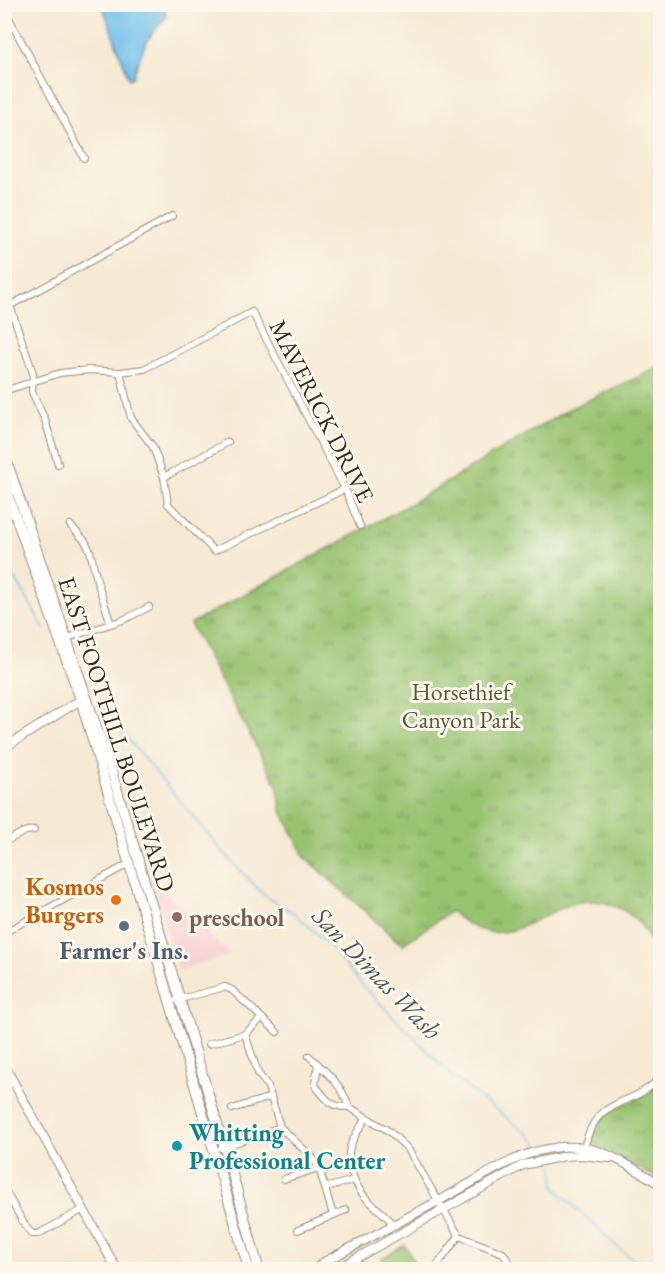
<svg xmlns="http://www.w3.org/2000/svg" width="665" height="1274" viewBox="0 0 665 1274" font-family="'EB Garamond',serif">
  <defs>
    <pattern id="park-tufts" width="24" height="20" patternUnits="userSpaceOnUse" patternTransform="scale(1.5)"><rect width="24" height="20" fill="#97c26f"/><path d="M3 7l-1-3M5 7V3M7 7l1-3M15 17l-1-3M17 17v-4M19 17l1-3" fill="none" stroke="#7c9e5b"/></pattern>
  </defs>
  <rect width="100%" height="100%" fill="#fbf7ec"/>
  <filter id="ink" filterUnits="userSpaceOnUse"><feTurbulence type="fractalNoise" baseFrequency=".0167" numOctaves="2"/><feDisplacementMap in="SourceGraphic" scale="12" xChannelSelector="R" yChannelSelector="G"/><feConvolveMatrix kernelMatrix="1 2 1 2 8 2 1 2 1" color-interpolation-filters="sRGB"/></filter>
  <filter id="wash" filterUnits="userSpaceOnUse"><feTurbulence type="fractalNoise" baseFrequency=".008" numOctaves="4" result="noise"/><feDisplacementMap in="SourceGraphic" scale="24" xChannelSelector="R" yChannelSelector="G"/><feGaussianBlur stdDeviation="1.35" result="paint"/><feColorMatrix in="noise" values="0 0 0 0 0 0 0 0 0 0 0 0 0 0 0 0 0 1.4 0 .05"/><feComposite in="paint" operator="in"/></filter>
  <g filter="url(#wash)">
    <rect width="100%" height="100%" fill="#f6e9d3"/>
    <path fill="#f7cfd3" d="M 152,880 L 231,955 L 178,970 Z"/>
    <path fill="#97c26f" stroke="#697646" stroke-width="1.5" d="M 405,1245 L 417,1267 L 413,1269 L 388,1269 L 382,1258 Z"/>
    <g fill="url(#park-tufts)" stroke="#697646" stroke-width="1.5">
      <path d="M 660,367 L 660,968 C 655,954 651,938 642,926 C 635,917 623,909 612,905 C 551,881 515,972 451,911 L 402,945 L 304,856 L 281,809 L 278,787 L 190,624 L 410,504 L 569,409 Z"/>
      <path d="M 660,1083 L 660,1180 L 593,1143 C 592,1106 641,1104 660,1083 Z"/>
    </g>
    <path fill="#6fbfea" stroke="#557484" stroke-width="1.5" d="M 102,5 L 164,5 L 166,17 C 147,36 141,52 133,77 L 129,79 Z"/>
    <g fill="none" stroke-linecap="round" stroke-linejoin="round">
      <g stroke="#6fbfea" stroke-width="1.5">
        <path d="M 4,559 L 45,630"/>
        <path d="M 102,709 L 224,853 L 265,896 L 294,913 L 329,945 L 362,985 L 453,1077 L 528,1134 L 539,1146"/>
        <path d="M 553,1164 L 555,1188 L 623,1252 L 635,1260 L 660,1267"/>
      </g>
    </g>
  </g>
  <g filter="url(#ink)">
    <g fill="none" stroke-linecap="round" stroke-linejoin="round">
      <g stroke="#988a78" stroke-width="8">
        <g id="street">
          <path d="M 4,9 L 84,158"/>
          <path d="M 10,306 L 33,373 L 32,392 L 45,420 L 58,464"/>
          <path d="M 4,309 L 172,216"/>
          <path d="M 120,372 L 131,418 L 153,447 L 164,477 L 168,504 L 214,551 L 345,489"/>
          <path d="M 4,391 L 60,373 L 89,370 L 120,372 L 144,369 L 252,312 L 345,489 L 360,526"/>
          <path d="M 164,477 L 228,442"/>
          <path d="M 70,525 L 85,541 L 90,551 L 98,584 L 111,624"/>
          <path d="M 64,639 L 123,620 L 149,607"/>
          <path d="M 4,842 L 26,831 L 34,830"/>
          <path d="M 4,933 L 130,863"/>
          <path d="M 177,1000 L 225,987 L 232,990 L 277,1032"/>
          <path d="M 245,1034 L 258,1073 L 268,1087 L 280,1127 L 312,1157 L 319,1168 L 333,1215"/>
          <path d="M 209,1044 L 245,1034 L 262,1018"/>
          <path d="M 309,1056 C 327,1073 341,1083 349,1107 L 389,1131 L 408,1149 L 459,1236 L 503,1253 L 514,1270"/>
          <path d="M 318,1064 L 315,1085 C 325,1098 331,1108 349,1107"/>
          <path d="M 232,1109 L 271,1097"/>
          <path d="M 366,1118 C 361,1127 353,1137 350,1147 C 346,1164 355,1187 367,1199 C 376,1208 386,1215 394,1225"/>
          <path d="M 221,1148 L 280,1127"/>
          <path d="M 584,1148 C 597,1093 630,1110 660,1078"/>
          <path d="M 284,1179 L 319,1168"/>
          <path d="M 325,1188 L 354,1180"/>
          <path d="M 4,1189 L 26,1227 L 32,1234 L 38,1234 L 84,1209"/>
          <path d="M 298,1230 L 346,1210"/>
          <path d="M 436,1270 L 438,1264 L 459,1236"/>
        </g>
      </g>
      <g stroke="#988a78" stroke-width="10">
        <g id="secondary">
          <path d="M 4,748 L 85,697"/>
          <path d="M 4,1065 L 117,1270"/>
          <path d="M 314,1270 L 324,1262 C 363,1241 402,1220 442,1199 C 488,1175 531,1139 586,1148 C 610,1152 639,1172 660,1184"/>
          <path d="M 335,1270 L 523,1165 L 565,1156 L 581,1155 L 609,1158"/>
        </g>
      </g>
      <g stroke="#988a78" stroke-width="11">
        <g id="primary">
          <path d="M 4,453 L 113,776 L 233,1176 L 259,1270"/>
          <path d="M 4,484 L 81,701 L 249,1270"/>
        </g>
      </g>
      <use href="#street" stroke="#fff" stroke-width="6"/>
      <use href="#secondary" stroke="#fff" stroke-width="8"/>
      <use href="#primary" stroke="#fff" stroke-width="9"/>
    </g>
  </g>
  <circle fill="#e8710a" stroke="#fbf7ec" stroke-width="2" cx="116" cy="900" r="6"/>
  <circle fill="#8d6e63" stroke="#fbf7ec" stroke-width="2" cx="177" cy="917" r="6"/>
  <circle fill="#5c6f8a" stroke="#fbf7ec" stroke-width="2" cx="124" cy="926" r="6"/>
  <circle fill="#0f9aa8" stroke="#fbf7ec" stroke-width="2" cx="177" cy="1146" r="6"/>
  <g text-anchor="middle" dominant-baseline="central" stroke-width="6" stroke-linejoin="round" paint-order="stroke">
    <g font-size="24" fill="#3b2a1e" stroke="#fbf7ec">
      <text transform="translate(322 411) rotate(63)">MAVERICK DRIVE</text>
      <text transform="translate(117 734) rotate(72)">EAST FOOTHILL BOULEVARD</text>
    </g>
    <g font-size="24" fill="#575836" stroke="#fbf7ec">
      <text x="461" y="691">Horsethief<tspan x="461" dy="28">Canyon Park</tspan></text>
    </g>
    <g font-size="24" font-weight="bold" fill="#c56008" stroke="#fbf7ec" text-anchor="end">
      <text x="104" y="886">Kosmos<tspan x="104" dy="28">Burgers</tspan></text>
    </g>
    <g font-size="24" font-weight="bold" fill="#785e54" stroke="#fbf7ec" text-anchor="start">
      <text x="189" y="917">preschool</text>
    </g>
    <g font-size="24" font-weight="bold" fill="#4e5e75" stroke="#fbf7ec">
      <text x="124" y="950">Farmer's Ins.</text>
    </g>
    <g font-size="24" font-weight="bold" fill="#0d838f" stroke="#fbf7ec" text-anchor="start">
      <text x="189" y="1132">Whitting<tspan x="189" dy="28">Professional Center</tspan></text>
    </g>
    <g font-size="26" font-style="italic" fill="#4b575b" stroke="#fbf7ec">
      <text transform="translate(377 973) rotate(46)">San Dimas Wash</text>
    </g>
  </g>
  <rect width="665" height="1274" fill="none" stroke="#fbf7ec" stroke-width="24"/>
</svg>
